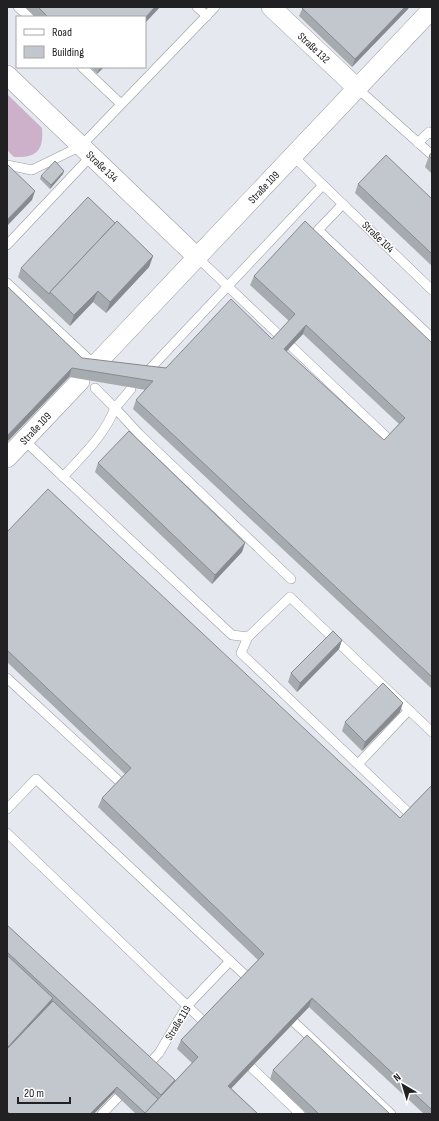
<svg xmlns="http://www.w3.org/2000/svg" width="439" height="1121" viewBox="0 0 439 1121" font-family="'Sofia Sans Condensed',sans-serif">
  <rect width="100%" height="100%" fill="#e6e8f0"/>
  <path fill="#cdb1ca" d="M 7,94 L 42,128 C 44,151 36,158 14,157 L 7,150 Z"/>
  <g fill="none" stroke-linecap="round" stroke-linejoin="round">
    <g stroke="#9a9ca3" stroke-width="10">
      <g id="service">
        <path d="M 18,7 L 29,17"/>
        <path d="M 197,7 L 207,16"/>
        <path d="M 82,67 L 121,104"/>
        <path d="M 357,88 L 432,155"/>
        <path d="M 418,143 L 429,132 L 432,134"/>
        <path d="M 293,156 L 432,290"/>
        <path d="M 7,165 L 32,170 L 81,146 L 215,7"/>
        <path d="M 343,204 L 318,230 L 432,338"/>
        <path d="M 7,245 L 91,156"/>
        <path d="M 197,257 L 280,336"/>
        <path d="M 7,283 L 95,365"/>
        <path d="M 292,347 L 395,445"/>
        <path d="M 146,373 L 323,185"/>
        <path d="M 95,388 L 115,408 L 131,389"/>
        <path d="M 24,440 L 232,635 L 248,637"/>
        <path d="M 63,477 C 83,455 104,436 115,408 L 139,434 L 291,579"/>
        <path d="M 7,678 L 121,783"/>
        <path d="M 358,764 L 409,710"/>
        <path d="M 7,809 L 36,779 L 247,977"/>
        <path d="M 410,814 L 241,653 L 248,637 L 290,597 L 432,732"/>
        <path d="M 7,833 L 204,1022"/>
        <path d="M 294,1022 L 391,1114"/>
        <path d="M 251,1067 L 300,1114"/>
        <path d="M 145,1068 L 159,1053 L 187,1006 L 230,961"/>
        <path d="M 102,1114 L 127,1088"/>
      </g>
    </g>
    <g stroke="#9a9ca3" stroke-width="20">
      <g id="minor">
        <path id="s1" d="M 271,7 L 357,88"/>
        <path id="s2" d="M 7,75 L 197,257"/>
        <path id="s3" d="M 95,365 L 432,9"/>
        <path id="s4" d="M 7,458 L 80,381"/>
      </g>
    </g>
    <use href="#service" stroke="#fff" stroke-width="9"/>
    <use href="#minor" stroke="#fff" stroke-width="19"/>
  </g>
  <g fill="#a6abb0" fill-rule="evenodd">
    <path d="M 25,7 L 160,7 L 145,23 L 145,17 L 35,17 Z"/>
    <path d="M 303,7 L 409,7 L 408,9 L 352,67 L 299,16 Z"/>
    <path d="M 90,67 L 104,67 L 97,74 Z"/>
    <path d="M 432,152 L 432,174 L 425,167 L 429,156 Z"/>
    <path d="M 63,174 L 50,189 L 40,179 L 41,176 Z"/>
    <path d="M 358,184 L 432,199 L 432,266 L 355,193 Z"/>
    <path d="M 115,223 L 153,256 L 149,267 L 106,313 L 93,302 L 70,326 L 18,277 L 21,268 Z"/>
    <path d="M 254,276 L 432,343 L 432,689 L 133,409 L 136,400 L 146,390 L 69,377 L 7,442 L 7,286 L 82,358 L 166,368 L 272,339 L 289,321 L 250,285 ZM 303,334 L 399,424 L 384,440 L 286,352 Z"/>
    <path d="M 98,463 L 245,543 L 242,552 L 212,584 L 95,472 Z"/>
    <path d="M 7,532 L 400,818 L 432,785 L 432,1114 L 424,1114 L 309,1007 L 231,1088 L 258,1114 L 136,1114 L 114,1093 L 7,1114 L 7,925 L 174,1082 L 192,1063 L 177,1049 L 181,1040 L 258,960 L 98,807 L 102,798 L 125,774 L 7,662 Z"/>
    <path d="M 342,640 L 339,649 L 297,692 L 288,682 L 291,673 Z"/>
    <path d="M 400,712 L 362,751 L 342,731 L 345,722 Z"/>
    <path d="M 273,1070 L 390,1114 L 307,1114 L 270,1079 Z"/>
  </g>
  <g fill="#878b90">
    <path d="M 155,7 L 160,7 L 145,23 L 145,18 Z"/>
    <path d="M 405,7 L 409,7 L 408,9 L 352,67 L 355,59 Z"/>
    <path d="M 100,67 L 104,67 L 97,74 Z"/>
    <path d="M 64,171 L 63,174 L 50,189 L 51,185 Z"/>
    <path d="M 35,191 L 32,200 L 7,226 L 7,220 Z"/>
    <path d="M 153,256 L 149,267 L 106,313 L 110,302 Z"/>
    <path d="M 98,291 L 93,302 L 70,326 L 74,315 Z"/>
    <path d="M 306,325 L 303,334 L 280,358 L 284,349 Z"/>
    <path d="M 72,368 L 69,377 L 7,442 L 7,436 Z"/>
    <path d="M 245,543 L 242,552 L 212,584 L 215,575 Z"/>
    <path d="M 342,640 L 339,649 L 297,692 L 300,683 Z"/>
    <path d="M 403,703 L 400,712 L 362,751 L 365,742 Z"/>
    <path d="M 53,998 L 50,1007 L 7,1053 L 7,1048 Z"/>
    <path d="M 312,998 L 309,1007 L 225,1095 L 228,1086 Z"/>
    <path d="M 175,1080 L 171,1091 L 159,1100 L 161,1095 Z"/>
    <path d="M 117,1087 L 114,1093 L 94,1114 L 90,1114 Z"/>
  </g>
  <g fill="#c1c7cd" stroke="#878b90" fill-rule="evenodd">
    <path d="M 38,7 L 155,7 L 145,18 L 145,17 L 48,17 Z"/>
    <path d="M 303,7 L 405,7 L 355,59 L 302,8 Z"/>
    <path d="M 432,152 L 432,159 L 429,156 Z"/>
    <path d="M 386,155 L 432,199 L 432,254 L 358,184 Z"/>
    <path d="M 55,161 L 64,171 L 51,185 L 41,176 Z"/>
    <path d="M 7,164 L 35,191 L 7,220 Z"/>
    <path d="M 88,197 L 115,223 L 50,292 L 49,294 L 21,268 Z"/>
    <path d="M 117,221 L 153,256 L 110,302 L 98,291 L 74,315 L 50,292 Z"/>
    <path d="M 305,221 L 432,343 L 432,677 L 136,400 L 153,381 L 72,368 L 7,436 L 7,286 L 82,358 L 166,368 L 231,299 L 272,339 L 295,314 L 254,276 ZM 306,325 L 405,418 L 384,440 L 284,349 Z"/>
    <path d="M 129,431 L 245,543 L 215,575 L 98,463 Z"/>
    <path d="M 48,489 L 400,818 L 432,785 L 432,1110 L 312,998 L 228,1086 L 258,1114 L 144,1114 L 198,1057 L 181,1040 L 264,954 L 102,798 L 131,768 L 7,650 L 7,532 Z"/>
    <path d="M 333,631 L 342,640 L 300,683 L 291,673 Z"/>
    <path d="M 383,683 L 403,703 L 365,742 L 345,722 Z"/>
    <path d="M 7,925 L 175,1080 L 161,1095 L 7,952 Z"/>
    <path d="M 7,955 L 53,998 L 7,1048 Z"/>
    <path d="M 53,1001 L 158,1099 L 145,1113 L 117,1087 L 90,1114 L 10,1114 L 7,1111 L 7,1049 Z"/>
    <path d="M 307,1035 L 390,1114 L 319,1114 L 273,1070 Z"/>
  </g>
  <g text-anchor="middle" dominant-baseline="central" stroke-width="3" stroke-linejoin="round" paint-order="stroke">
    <g font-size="11" fill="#212124" stroke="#fff">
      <text stroke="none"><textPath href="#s1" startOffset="59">Straße 132</textPath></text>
      <text stroke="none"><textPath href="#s2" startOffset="132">Straße 134</textPath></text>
      <text stroke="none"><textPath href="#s3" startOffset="245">Straße 109</textPath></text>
      <text transform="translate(378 237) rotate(44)">Straße 104</text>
      <text stroke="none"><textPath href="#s4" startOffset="41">Straße 109</textPath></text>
      <text transform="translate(178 1023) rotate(-58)">Straße 119</text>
    </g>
  </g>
  <rect width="439" height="1121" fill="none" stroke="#212124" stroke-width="16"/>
  <rect x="16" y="16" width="130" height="52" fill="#ffffff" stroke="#a6a6a7"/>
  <rect x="24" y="29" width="20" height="6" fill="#ffffff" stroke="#a6a6a7"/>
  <text x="52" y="36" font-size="12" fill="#212124">Road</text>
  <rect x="24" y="46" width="20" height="12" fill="#c1c7cd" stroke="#a6a6a7"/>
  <text x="52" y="56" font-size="12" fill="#212124">Building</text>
  <g transform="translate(403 1085) rotate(322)" stroke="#ffffff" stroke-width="3" paint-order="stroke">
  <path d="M0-3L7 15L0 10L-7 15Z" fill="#212124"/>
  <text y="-6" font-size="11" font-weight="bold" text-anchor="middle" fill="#212124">N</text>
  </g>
  <path d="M18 1097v6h52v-6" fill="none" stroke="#212124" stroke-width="2"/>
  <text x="24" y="1097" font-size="12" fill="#212124" stroke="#ffffff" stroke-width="3" paint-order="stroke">20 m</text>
</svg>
